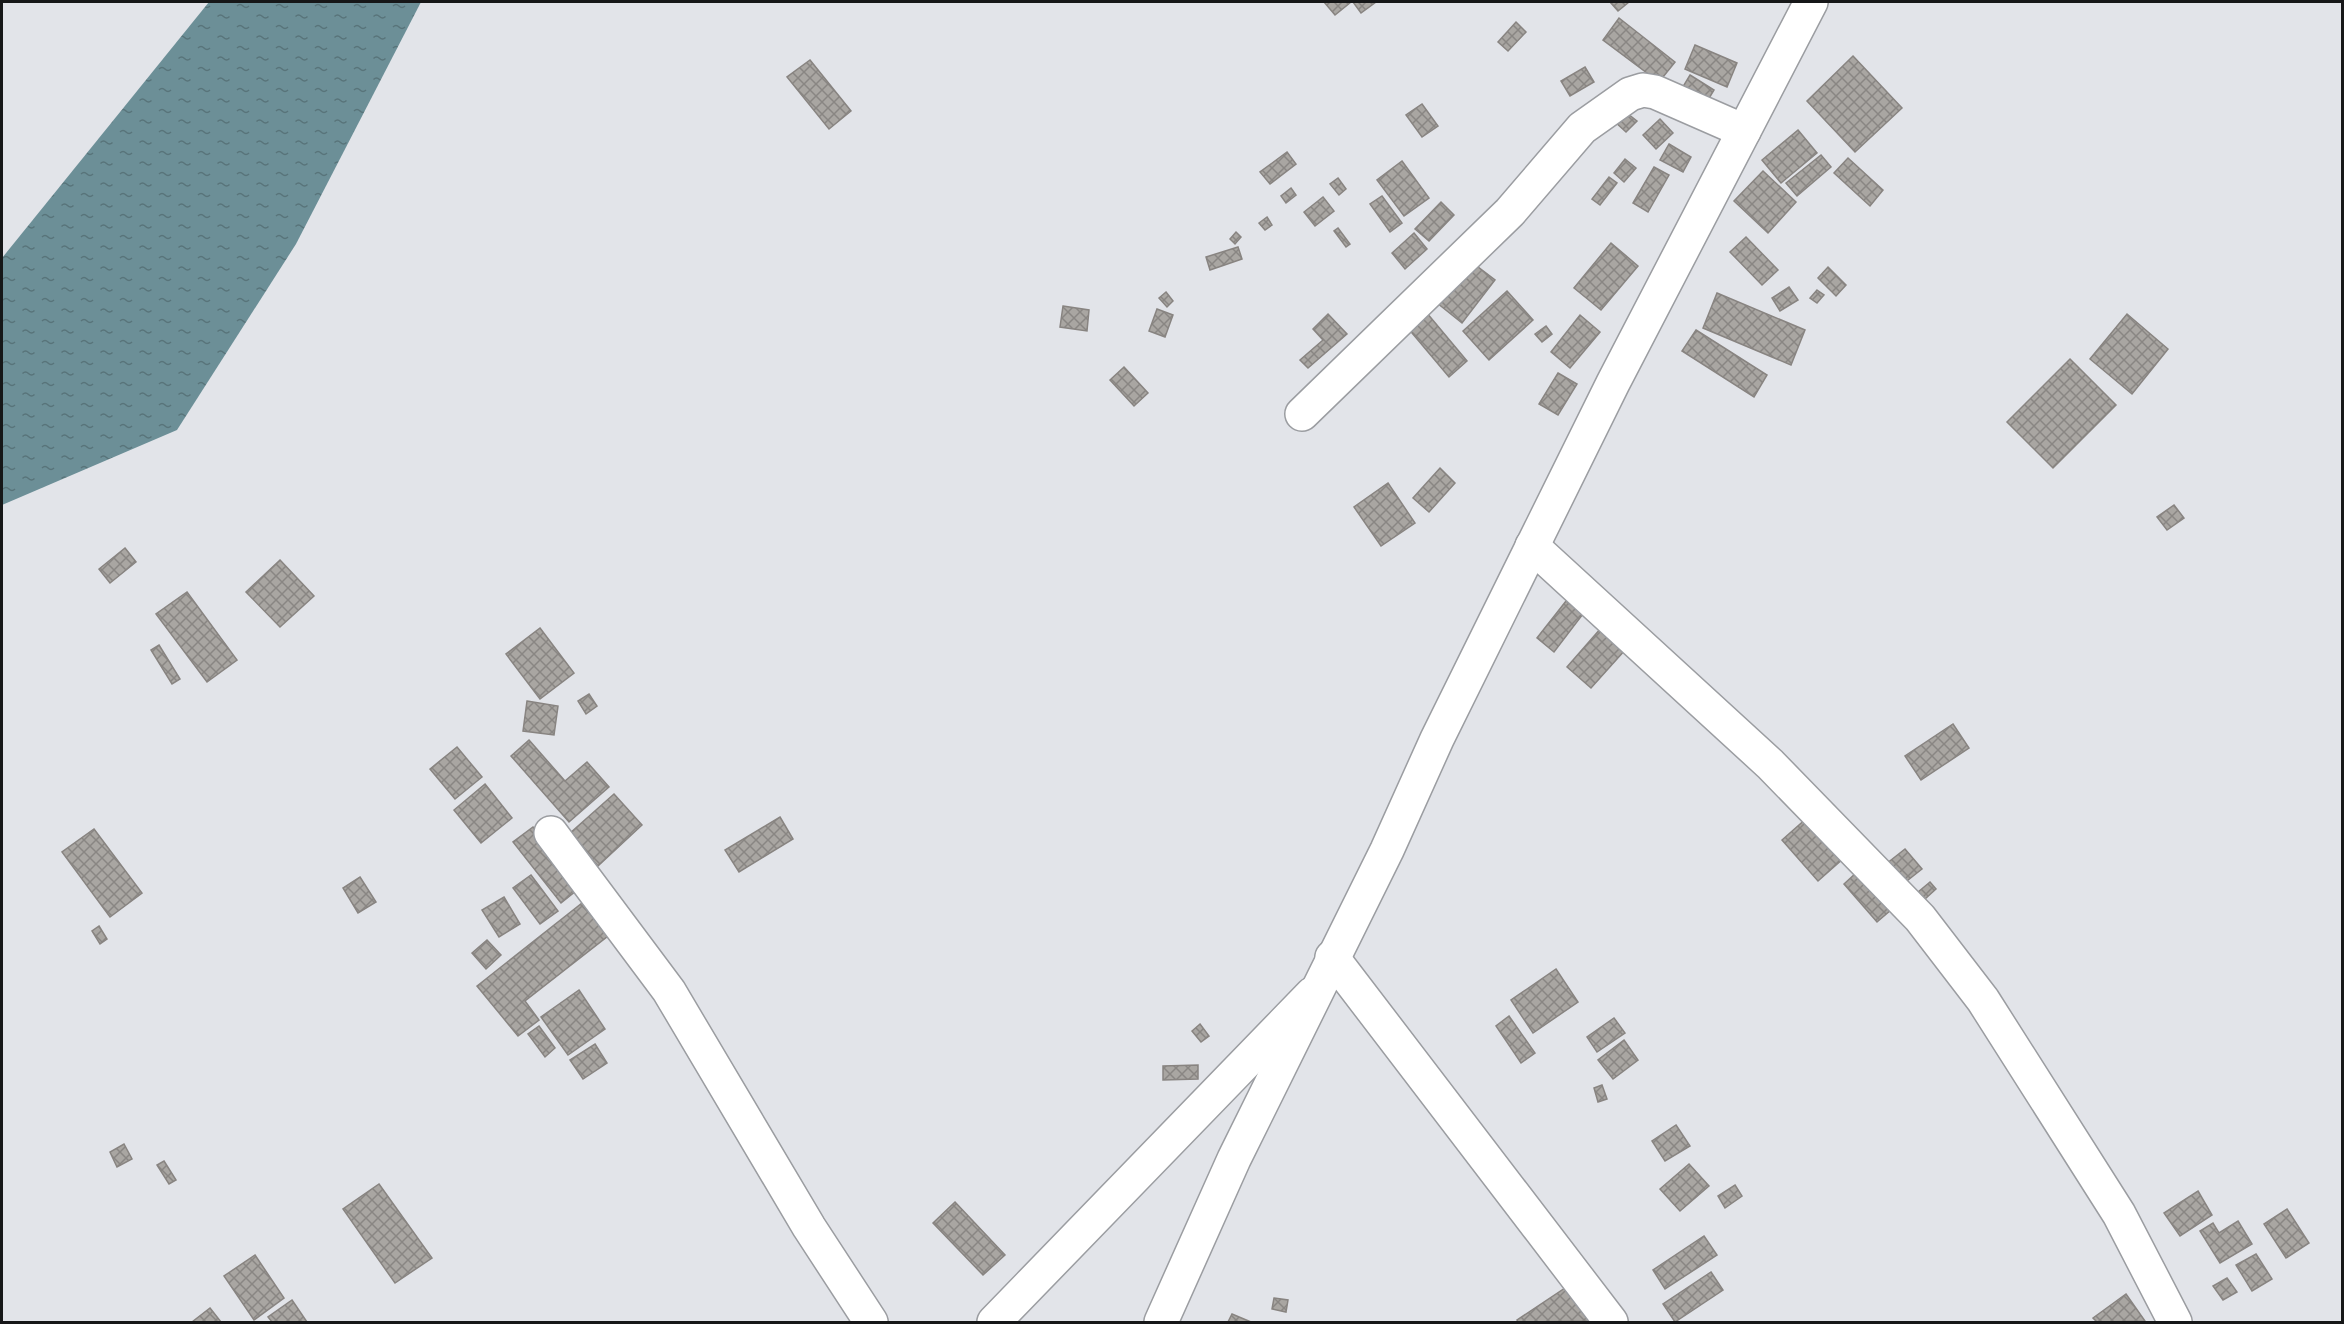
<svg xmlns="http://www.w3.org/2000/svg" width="2344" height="1324" viewBox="0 0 2344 1324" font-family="Rubik,sans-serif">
  <defs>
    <pattern id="water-ripples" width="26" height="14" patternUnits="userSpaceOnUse" patternTransform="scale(1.5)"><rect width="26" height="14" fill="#6c8f97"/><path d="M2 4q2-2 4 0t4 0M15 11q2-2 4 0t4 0" fill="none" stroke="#58747a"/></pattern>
    <pattern id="building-cross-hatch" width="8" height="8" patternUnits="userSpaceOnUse" patternTransform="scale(1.5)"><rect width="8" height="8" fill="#a9a6a2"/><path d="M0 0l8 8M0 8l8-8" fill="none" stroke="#898683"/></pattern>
  </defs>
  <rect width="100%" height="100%" fill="#e2e4e9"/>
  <path fill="url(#water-ripples)" d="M 209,2 L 421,2 L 296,244 L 177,430 L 2,505 L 2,258 Z"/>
  <g fill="url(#building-cross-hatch)" stroke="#888481" stroke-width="1.5">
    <path d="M 1324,2 L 1351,2 L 1335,15 Z"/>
    <path d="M 1353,2 L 1376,2 L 1361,13 Z"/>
    <path d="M 1610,2 L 1629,2 L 1618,11 Z"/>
    <path d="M 1619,18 L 1675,62 L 1659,82 L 1603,40 Z"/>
    <path d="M 1516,22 L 1526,32 L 1508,51 L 1498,42 Z"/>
    <path d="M 1695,45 L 1737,63 L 1727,87 L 1685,69 Z"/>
    <path d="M 1853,56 L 1902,108 L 1855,152 L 1807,101 Z"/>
    <path d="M 810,60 L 851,111 L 829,129 L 787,77 Z"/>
    <path d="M 1585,67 L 1594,82 L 1570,96 L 1561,81 Z"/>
    <path d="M 1690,75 L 1714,90 L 1705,105 L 1681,90 Z"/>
    <path d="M 1422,104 L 1438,126 L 1422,137 L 1406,115 Z"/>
    <path d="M 1623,110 L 1637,121 L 1626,132 L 1614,121 Z"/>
    <path d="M 1660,119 L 1673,133 L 1656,149 L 1643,135 Z"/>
    <path d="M 1798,130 L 1817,153 L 1781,183 L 1762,160 Z"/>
    <path d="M 1669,144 L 1691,157 L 1683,172 L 1660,160 Z"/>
    <path d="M 1287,152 L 1296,164 L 1270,184 L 1260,172 Z"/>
    <path d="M 1821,155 L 1831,167 L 1797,196 L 1786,183 Z"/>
    <path d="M 1848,158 L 1883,190 L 1870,206 L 1834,173 Z"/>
    <path d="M 1625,159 L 1636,168 L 1624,182 L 1614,173 Z"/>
    <path d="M 1402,161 L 1429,198 L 1404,216 L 1377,180 Z"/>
    <path d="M 1654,167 L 1669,175 L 1648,212 L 1633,203 Z"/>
    <path d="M 1763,171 L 1796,202 L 1768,233 L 1734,201 Z"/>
    <path d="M 1609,177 L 1617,183 L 1600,205 L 1592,199 Z"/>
    <path d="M 1338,178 L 1346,189 L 1339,195 L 1330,184 Z"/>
    <path d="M 1291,188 L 1296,195 L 1286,203 L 1281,196 Z"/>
    <path d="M 1382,196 L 1402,223 L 1390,232 L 1370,204 Z"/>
    <path d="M 1323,197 L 1334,211 L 1315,226 L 1304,212 Z"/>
    <path d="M 1441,202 L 1454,215 L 1429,241 L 1415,229 Z"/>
    <path d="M 1267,217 L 1272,225 L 1265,230 L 1259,223 Z"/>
    <path d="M 1338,228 L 1350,244 L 1346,247 L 1334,231 Z"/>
    <path d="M 1236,232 L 1241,237 L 1235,244 L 1230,239 Z"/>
    <path d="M 1414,233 L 1427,249 L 1405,269 L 1392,253 Z"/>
    <path d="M 1746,237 L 1778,270 L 1762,285 L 1730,252 Z"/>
    <path d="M 1611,243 L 1638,266 L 1601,310 L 1574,288 Z"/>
    <path d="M 1238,247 L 1242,259 L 1210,270 L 1206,257 Z"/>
    <path d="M 1465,257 L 1495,280 L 1462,323 L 1432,299 Z"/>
    <path d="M 1828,267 L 1846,285 L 1836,296 L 1818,278 Z"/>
    <path d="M 1789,287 L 1798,300 L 1780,311 L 1772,298 Z"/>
    <path d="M 1817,290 L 1824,295 L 1817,303 L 1810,298 Z"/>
    <path d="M 1507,291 L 1533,320 L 1489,360 L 1463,331 Z"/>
    <path d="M 1166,292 L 1173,301 L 1167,307 L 1159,298 Z"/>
    <path d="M 1717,293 L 1805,330 L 1791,365 L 1703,328 Z"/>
    <path d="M 1063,306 L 1089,310 L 1087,331 L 1060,327 Z"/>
    <path d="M 1421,306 L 1467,361 L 1449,377 L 1402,321 Z"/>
    <path d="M 1157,309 L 1173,315 L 1165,337 L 1149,331 Z"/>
    <path d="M 1328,314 L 1347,334 L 1308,368 L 1300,360 L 1323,340 L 1313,329 Z"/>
    <path d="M 2127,314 L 2168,349 L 2132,394 L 2090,359 Z"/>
    <path d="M 1580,315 L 1600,332 L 1570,368 L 1551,352 Z"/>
    <path d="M 1546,326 L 1552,334 L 1542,342 L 1535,334 Z"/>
    <path d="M 1696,330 L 1767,375 L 1754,397 L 1682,351 Z"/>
    <path d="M 2070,359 L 2116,405 L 2053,468 L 2007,422 Z"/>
    <path d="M 1124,367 L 1148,393 L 1134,406 L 1110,380 Z"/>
    <path d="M 1558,373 L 1577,384 L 1558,415 L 1539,404 Z"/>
    <path d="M 1440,468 L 1455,483 L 1429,512 L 1413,498 Z"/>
    <path d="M 1388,483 L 1415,523 L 1381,546 L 1354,507 Z"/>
    <path d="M 2174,505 L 2184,518 L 2167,530 L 2157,517 Z"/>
    <path d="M 125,548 L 136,562 L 110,583 L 99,569 Z"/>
    <path d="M 280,560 L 314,596 L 280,627 L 246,592 Z"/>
    <path d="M 187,592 L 237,660 L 207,682 L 156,614 Z"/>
    <path d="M 1566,601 L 1583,614 L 1554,652 L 1537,638 Z"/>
    <path d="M 540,628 L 574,673 L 540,699 L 506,654 Z"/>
    <path d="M 1601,628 L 1625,650 L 1591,688 L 1567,667 Z"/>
    <path d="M 159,645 L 180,679 L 172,684 L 151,650 Z"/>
    <path d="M 589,694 L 597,706 L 586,714 L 578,701 Z"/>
    <path d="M 527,701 L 558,706 L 554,735 L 523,731 Z"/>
    <path d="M 1953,724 L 1969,748 L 1921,780 L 1905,756 Z"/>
    <path d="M 529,740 L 565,781 L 587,762 L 609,787 L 569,822 L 511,756 Z"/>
    <path d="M 457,747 L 482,777 L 455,799 L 430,769 Z"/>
    <path d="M 485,784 L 512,818 L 481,843 L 454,810 Z"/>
    <path d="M 614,794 L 642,825 L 598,866 L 569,834 Z"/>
    <path d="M 780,817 L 793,839 L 739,872 L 725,850 Z"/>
    <path d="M 1808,817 L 1844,858 L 1818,881 L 1782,840 Z"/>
    <path d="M 533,827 L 581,887 L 561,903 L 513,842 Z"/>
    <path d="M 94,829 L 142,893 L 110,917 L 62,852 Z"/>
    <path d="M 1905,849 L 1922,869 L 1903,884 L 1886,864 Z"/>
    <path d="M 1857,872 L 1891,910 L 1877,922 L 1844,884 Z"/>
    <path d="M 531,875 L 558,911 L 540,924 L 513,888 Z"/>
    <path d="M 360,877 L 376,902 L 358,913 L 343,888 Z"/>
    <path d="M 1930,882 L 1936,889 L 1924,900 L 1918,892 Z"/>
    <path d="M 504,897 L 520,924 L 499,937 L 482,910 Z"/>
    <path d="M 582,903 L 608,936 L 525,1001 L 539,1020 L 518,1036 L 477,986 Z"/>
    <path d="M 99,926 L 107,939 L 100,944 L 92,931 Z"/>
    <path d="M 487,940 L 501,955 L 486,969 L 472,953 Z"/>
    <path d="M 1556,969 L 1578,1002 L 1533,1033 L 1511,1000 Z"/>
    <path d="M 579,990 L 605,1029 L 568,1055 L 541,1017 Z"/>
    <path d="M 1509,1016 L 1535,1053 L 1521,1063 L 1496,1026 Z"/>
    <path d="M 1614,1018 L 1625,1033 L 1597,1052 L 1587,1037 Z"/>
    <path d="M 1200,1024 L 1209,1036 L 1201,1042 L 1192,1031 Z"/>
    <path d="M 539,1026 L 555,1048 L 545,1057 L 528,1034 Z"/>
    <path d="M 1624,1040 L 1638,1060 L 1613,1079 L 1598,1060 Z"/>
    <path d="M 595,1044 L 607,1063 L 583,1079 L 570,1060 Z"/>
    <path d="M 1198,1065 L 1198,1079 L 1163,1080 L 1163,1066 Z"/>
    <path d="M 1602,1085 L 1607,1099 L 1598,1102 L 1594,1088 Z"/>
    <path d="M 1676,1125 L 1690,1146 L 1665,1161 L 1652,1141 Z"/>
    <path d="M 124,1144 L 132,1159 L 117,1167 L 110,1152 Z"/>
    <path d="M 164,1161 L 176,1180 L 169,1184 L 157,1165 Z"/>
    <path d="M 1689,1164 L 1709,1186 L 1680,1211 L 1660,1189 Z"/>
    <path d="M 379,1184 L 432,1258 L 395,1283 L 343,1209 Z"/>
    <path d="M 1735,1185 L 1742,1196 L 1725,1208 L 1718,1196 Z"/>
    <path d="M 2198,1191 L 2212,1215 L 2180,1236 L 2164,1213 Z"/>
    <path d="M 955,1202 L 1005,1255 L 983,1275 L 933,1223 Z"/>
    <path d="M 2287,1209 L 2309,1243 L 2286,1258 L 2264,1224 Z"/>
    <path d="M 2238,1221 L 2252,1244 L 2220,1263 L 2200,1231 L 2213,1223 L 2219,1233 Z"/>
    <path d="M 1704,1236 L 1717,1255 L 1665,1289 L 1653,1270 Z"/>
    <path d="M 2256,1254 L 2272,1279 L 2252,1291 L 2236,1265 Z"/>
    <path d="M 255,1255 L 284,1298 L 254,1320 L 224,1276 Z"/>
    <path d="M 1711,1272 L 1723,1290 L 1675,1322 L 1663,1304 Z"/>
    <path d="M 2227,1278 L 2237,1292 L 2223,1300 L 2213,1286 Z"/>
    <path d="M 1568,1286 L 1591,1321 L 1518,1322 L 1517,1320 Z"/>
    <path d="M 2126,1294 L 2145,1321 L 2097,1322 L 2093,1318 Z"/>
    <path d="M 1274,1298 L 1288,1300 L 1286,1312 L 1272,1309 Z"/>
    <path d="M 292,1300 L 307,1322 L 272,1322 L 268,1317 Z"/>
    <path d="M 210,1308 L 221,1322 L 192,1322 Z"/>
    <path d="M 1232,1314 L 1251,1322 L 1228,1322 Z"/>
  </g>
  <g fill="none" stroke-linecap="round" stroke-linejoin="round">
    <g stroke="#9b9da1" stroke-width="36">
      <g id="minor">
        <path d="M 1302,414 L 1510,212 L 1582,128 L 1630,94 L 1643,90 L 1655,92 L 1744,131"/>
        <path d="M 1532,546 L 1770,764 L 1920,918 L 1983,1000 L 2119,1214 L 2175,1322"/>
        <path d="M 551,833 L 669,991 L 809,1227 L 871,1322"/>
        <path d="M 1332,957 L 1611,1322"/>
        <path d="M 994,1322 L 1312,994"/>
      </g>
    </g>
    <g stroke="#9b9da1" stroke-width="36">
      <path id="tertiary" d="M 1161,1322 L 1234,1159 L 1387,850 L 1437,739 L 1613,383 L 1811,2"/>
    </g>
    <use href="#minor" stroke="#fff" stroke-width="33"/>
    <use href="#tertiary" stroke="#fff" stroke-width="33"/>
  </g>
  <rect width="2344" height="1324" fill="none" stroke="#161718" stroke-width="6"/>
</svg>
